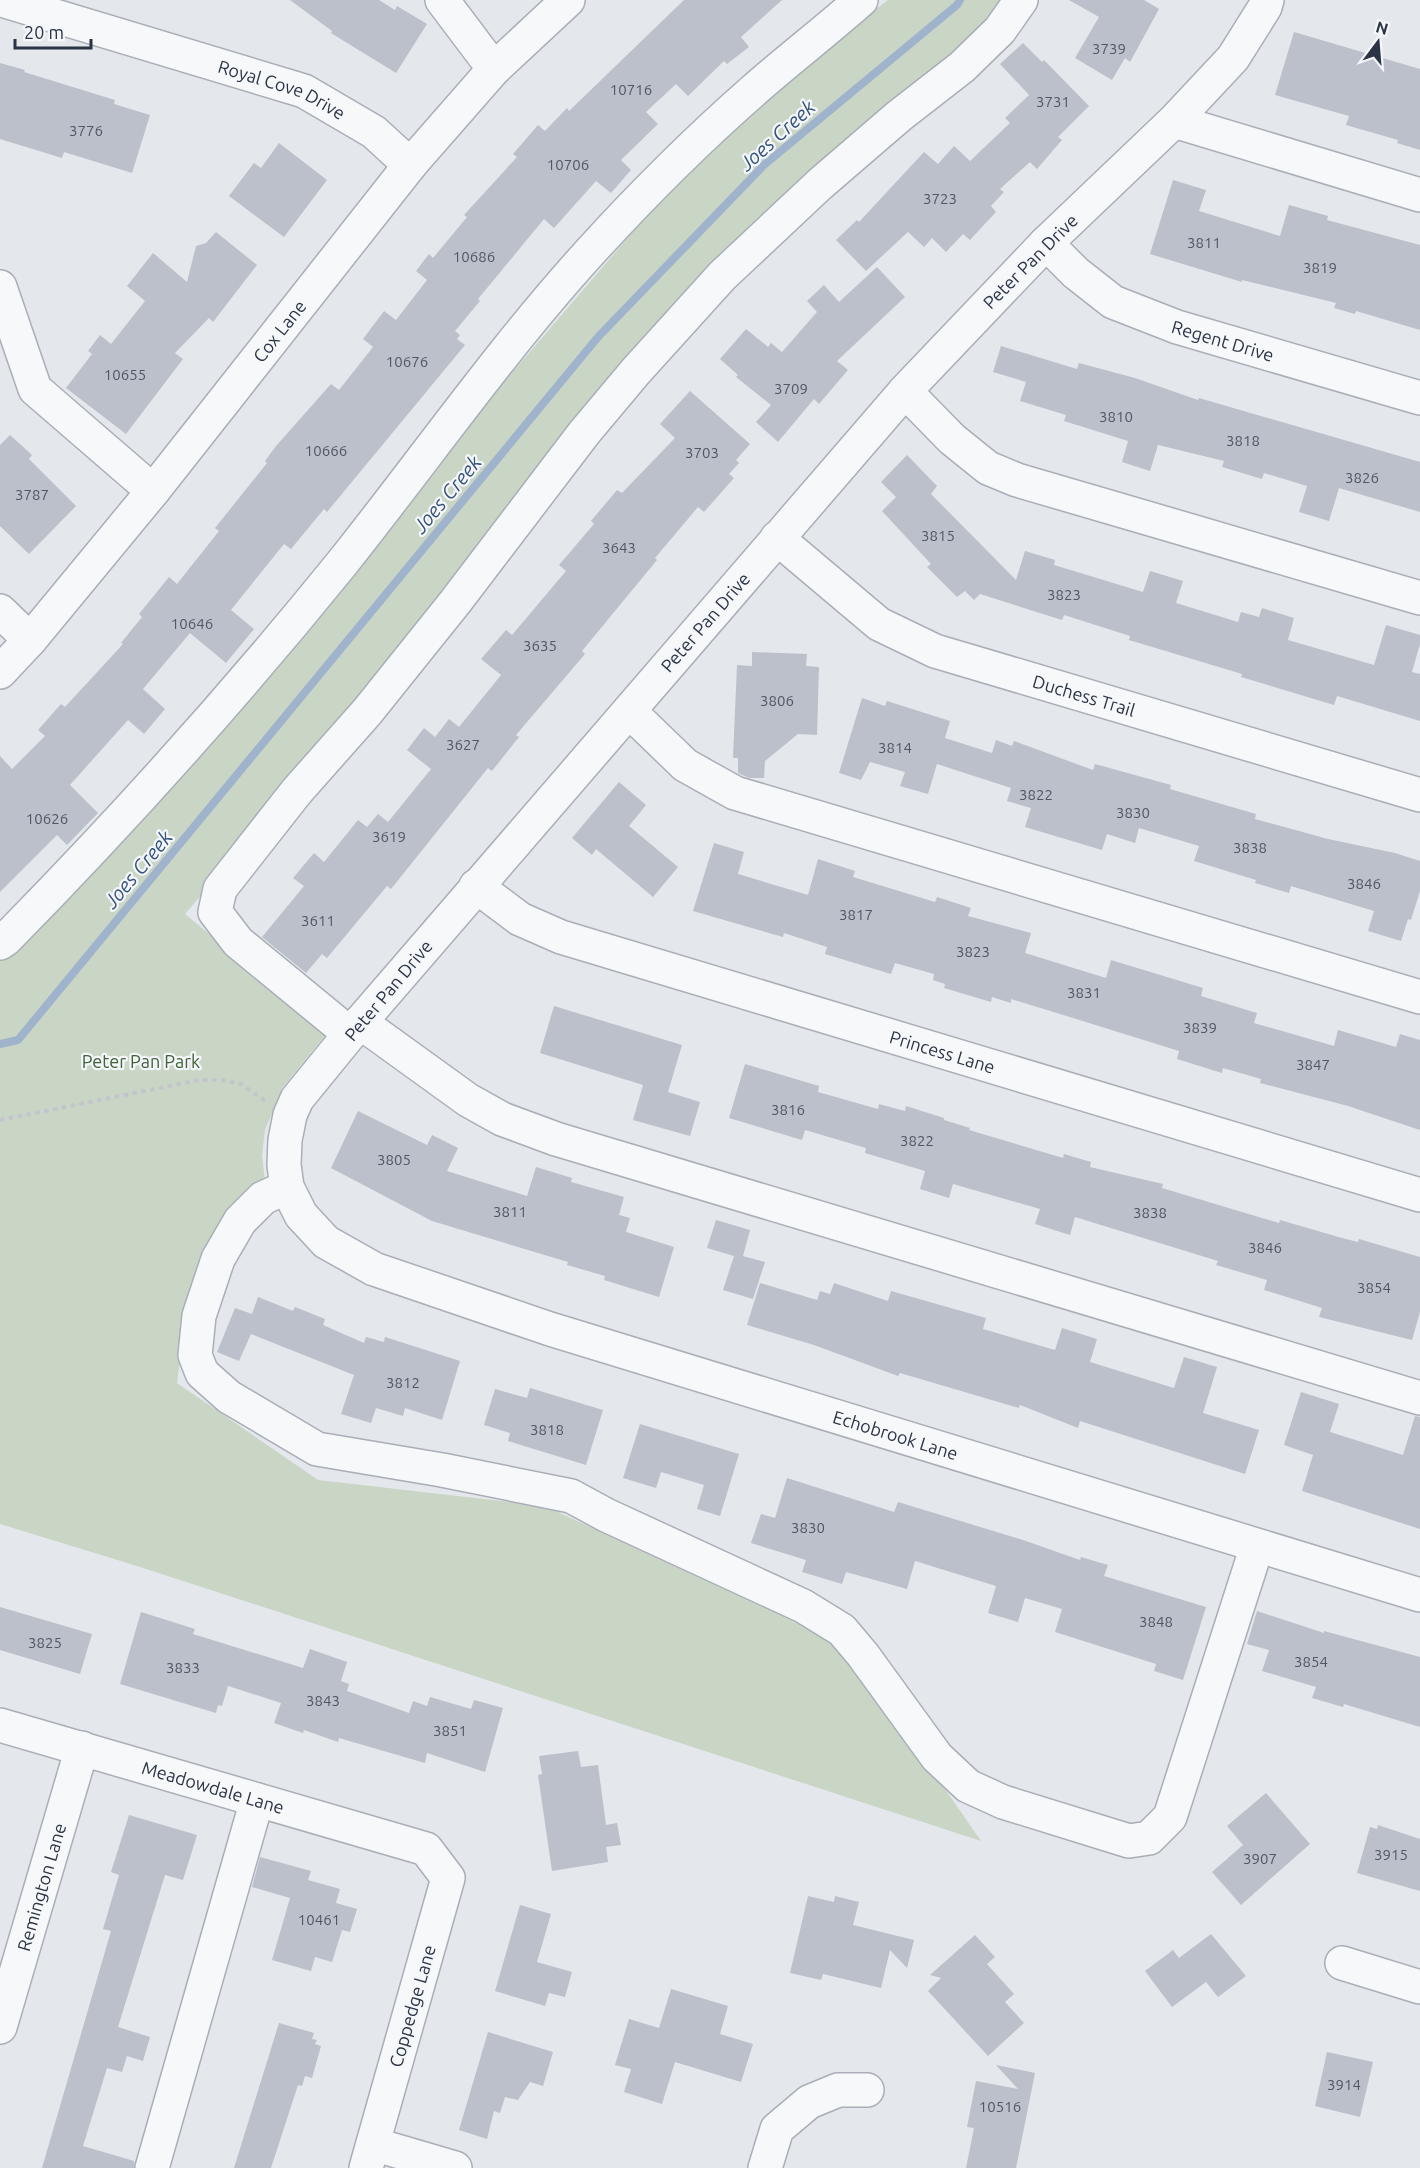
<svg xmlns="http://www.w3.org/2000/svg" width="1420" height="2168" viewBox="0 0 1420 2168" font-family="Ubuntu,sans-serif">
  <rect width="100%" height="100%" fill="#e4e7ec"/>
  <path fill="#c9d6c5" d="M 888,0 L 1025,0 L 819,182 L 185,914 L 328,1032 L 283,1087 L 265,1130 L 262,1156 L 266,1188 L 183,1337 L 177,1383 L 318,1480 L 545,1506 L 846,1646 L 981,1841 L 137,1566 L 0,1524 L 0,961 L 13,955 L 733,115 Z"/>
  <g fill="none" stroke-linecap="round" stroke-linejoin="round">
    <path stroke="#9fb4cc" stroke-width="8" d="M 0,1044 L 18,1040 L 598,337 L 764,165 L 957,5 L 960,0"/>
  </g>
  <g fill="#bbc0ca">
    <path d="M 290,0 L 379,0 L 395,10 L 397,6 L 427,24 L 396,73 L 331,33 L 332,31 Z"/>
    <path d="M 684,0 L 782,0 L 741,37 L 749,47 L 727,64 L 724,61 L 688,96 L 676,84 L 646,112 L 658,124 L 621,160 L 631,170 L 611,193 L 596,181 L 554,228 L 544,219 L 478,299 L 480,301 L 455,331 L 460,335 L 457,339 L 465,345 L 327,512 L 324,509 L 291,549 L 284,544 L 231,610 L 254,629 L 226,663 L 190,633 L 143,689 L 165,709 L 144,734 L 128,720 L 70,785 L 98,813 L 67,845 L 57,835 L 0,892 L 0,756 L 12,769 L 45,736 L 38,730 L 61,704 L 65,707 L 123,644 L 121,643 L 142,617 L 139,614 L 169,577 L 177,584 L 219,531 L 215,528 L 267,463 L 265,461 L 276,446 L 331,384 L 339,390 L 373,347 L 363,339 L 384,311 L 396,320 L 427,280 L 416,271 L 429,254 L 433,258 L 467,217 L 464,215 L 517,157 L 513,154 L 538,125 L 545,131 L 567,108 L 569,111 Z"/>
    <path d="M 1069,0 L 1144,0 L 1159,9 L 1130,62 L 1125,58 L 1112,80 L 1075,58 L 1099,17 Z"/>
    <path d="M 1294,32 L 1420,69 L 1420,150 L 1397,143 L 1398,140 L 1346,125 L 1349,116 L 1275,95 Z"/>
    <path d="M 1023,43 L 1042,62 L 1044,60 L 1089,106 L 1058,137 L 1062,140 L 1037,169 L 1030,162 L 1000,189 L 1004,192 L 991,206 L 996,212 L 970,240 L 963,234 L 946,252 L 932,238 L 924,247 L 908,232 L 866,271 L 836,240 L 857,220 L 859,222 L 924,152 L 938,164 L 954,146 L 970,161 L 1010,123 L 1005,118 L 1029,95 L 1000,64 Z"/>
    <path d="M 0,63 L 25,70 L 24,72 L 115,100 L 114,104 L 150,115 L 132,173 L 64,152 L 62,158 L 0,139 Z"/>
    <path d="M 279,143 L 327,180 L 284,237 L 229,196 L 254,163 L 261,168 Z"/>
    <path d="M 1173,180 L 1206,190 L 1199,211 L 1280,236 L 1289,205 L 1328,216 L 1327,220 L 1420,245 L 1420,330 L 1356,311 L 1355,314 L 1334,308 L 1336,303 L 1242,280 L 1242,282 L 1150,254 Z"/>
    <path d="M 216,232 L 257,265 L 213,322 L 209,318 L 175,353 L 183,359 L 126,434 L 66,388 L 92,354 L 88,351 L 100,335 L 111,344 L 145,301 L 127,286 L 153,253 L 187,282 L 196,246 L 206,243 Z"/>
    <path d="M 877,267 L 905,297 L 837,361 L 848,370 L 819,404 L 814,399 L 778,442 L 756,422 L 771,405 L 736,377 L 738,375 L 720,359 L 746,329 L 768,347 L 771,343 L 782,352 L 817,312 L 807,301 L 824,285 L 839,302 Z"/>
    <path d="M 1001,346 L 1077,369 L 1079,363 L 1135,378 L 1198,400 L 1199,398 L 1420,462 L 1420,512 L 1339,488 L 1329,521 L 1299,512 L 1307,486 L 1264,473 L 1262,479 L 1222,467 L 1224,461 L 1158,445 L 1150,471 L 1122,462 L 1128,441 L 1064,421 L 1066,415 L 1020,401 L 1026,382 L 993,372 Z"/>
    <path d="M 690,391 L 750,444 L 736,460 L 739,463 L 729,474 L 734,478 L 704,512 L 698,507 L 655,558 L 657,560 L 582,651 L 585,654 L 516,735 L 519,737 L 492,771 L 488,768 L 391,889 L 387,886 L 327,958 L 322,954 L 306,973 L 262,937 L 304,886 L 293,878 L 314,853 L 324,862 L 358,820 L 367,827 L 378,814 L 388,822 L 431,769 L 407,750 L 424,728 L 435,737 L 449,719 L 459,727 L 501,675 L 481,659 L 506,630 L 512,635 L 566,571 L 559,565 L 594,524 L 591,521 L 617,490 L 622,493 L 675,438 L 660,424 Z"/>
    <path d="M 10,435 L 32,455 L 29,459 L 76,506 L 29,554 L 0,526 L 0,445 Z"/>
    <path d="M 907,455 L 937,486 L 931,494 L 1016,580 L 1025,551 L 1055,560 L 1054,565 L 1143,592 L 1150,571 L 1183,581 L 1176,603 L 1238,622 L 1241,612 L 1259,617 L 1262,608 L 1294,618 L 1288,640 L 1374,665 L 1386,625 L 1420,635 L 1420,644 L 1412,672 L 1420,674 L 1420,721 L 1337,696 L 1334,705 L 1241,677 L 1242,674 L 1129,640 L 1130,636 L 1064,615 L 1062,620 L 980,594 L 974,600 L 965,591 L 957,597 L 927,567 L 931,564 L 882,511 L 896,497 L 881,482 Z"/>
    <path d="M 752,652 L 807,654 L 806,666 L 819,667 L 817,735 L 798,734 L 765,761 L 764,778 L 749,778 L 738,773 L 738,758 L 733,758 L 737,665 L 752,666 Z"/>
    <path d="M 862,698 L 885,706 L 887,701 L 950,721 L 945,738 L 992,753 L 996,740 L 1012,746 L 1014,741 L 1093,770 L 1095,764 L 1171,785 L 1170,789 L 1256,814 L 1255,819 L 1328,839 L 1395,853 L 1420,861 L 1420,891 L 1411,920 L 1408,919 L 1401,941 L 1368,931 L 1374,911 L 1291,886 L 1289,893 L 1255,883 L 1256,880 L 1194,861 L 1199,846 L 1139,828 L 1135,843 L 1107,834 L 1102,850 L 1025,827 L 1031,808 L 1007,801 L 1011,788 L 937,764 L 928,794 L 900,786 L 905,772 L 870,762 L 861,780 L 839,773 Z"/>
    <path d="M 619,782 L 646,805 L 629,826 L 678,867 L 653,897 L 596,849 L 592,855 L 572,838 Z"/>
    <path d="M 714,843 L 744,852 L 738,874 L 808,895 L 818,859 L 855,871 L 853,877 L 935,902 L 937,897 L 971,908 L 968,916 L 1031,933 L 1025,953 L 1106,978 L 1111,960 L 1203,988 L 1201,996 L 1257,1013 L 1254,1023 L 1334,1046 L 1338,1030 L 1396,1047 L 1400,1034 L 1420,1040 L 1420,1130 L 1348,1106 L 1260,1083 L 1261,1079 L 1223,1068 L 1222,1073 L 1177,1059 L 1179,1051 L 1073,1018 L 1011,999 L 1011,1003 L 992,997 L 991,1002 L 944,988 L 945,984 L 933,980 L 934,974 L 895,963 L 891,974 L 825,954 L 827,947 L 784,933 L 783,937 L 693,911 Z"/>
    <path d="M 554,1006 L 682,1045 L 668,1092 L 700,1102 L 690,1136 L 633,1120 L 643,1085 L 540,1053 Z"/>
    <path d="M 745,1064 L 819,1086 L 818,1092 L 878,1109 L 879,1104 L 905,1111 L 906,1106 L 944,1118 L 944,1120 L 970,1128 L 969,1130 L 1063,1158 L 1064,1154 L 1091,1162 L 1090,1167 L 1163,1184 L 1162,1188 L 1279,1223 L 1280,1220 L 1342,1238 L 1358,1242 L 1359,1239 L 1420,1257 L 1420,1312 L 1412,1340 L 1319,1317 L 1322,1308 L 1264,1290 L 1267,1280 L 1216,1265 L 1218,1261 L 1075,1217 L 1070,1235 L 1035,1224 L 1040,1209 L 953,1184 L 949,1198 L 920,1189 L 925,1171 L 865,1153 L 866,1148 L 805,1130 L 802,1140 L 729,1118 Z"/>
    <path d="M 358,1111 L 427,1145 L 432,1135 L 458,1148 L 447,1171 L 527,1196 L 536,1167 L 572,1178 L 571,1182 L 624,1197 L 619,1215 L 630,1218 L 626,1232 L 674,1247 L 659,1297 L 604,1280 L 605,1276 L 567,1265 L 568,1262 L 432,1221 L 331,1168 Z"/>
    <path d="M 716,1220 L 750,1230 L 743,1256 L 765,1262 L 753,1299 L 723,1290 L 734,1256 L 707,1248 Z"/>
    <path d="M 760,1283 L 817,1300 L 820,1291 L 830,1294 L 834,1283 L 888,1301 L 891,1291 L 986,1318 L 983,1329 L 1055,1350 L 1062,1328 L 1097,1339 L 1090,1362 L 1174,1388 L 1184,1357 L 1217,1367 L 1203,1413 L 1259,1430 L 1245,1474 L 1080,1421 L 1078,1428 L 1020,1405 L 1019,1408 L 900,1373 L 898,1376 L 814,1345 L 747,1325 Z"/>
    <path d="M 258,1297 L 293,1311 L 295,1307 L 325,1319 L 323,1325 L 364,1343 L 366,1337 L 384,1342 L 385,1337 L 460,1361 L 442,1420 L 405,1408 L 403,1416 L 376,1408 L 371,1423 L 341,1414 L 354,1375 L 251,1334 L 239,1361 L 217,1352 L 235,1308 L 252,1314 Z"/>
    <path d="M 530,1388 L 603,1410 L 586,1465 L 508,1441 L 510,1433 L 484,1425 L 495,1389 L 527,1398 Z"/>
    <path d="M 1301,1392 L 1339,1404 L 1330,1432 L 1403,1455 L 1415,1416 L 1420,1417 L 1420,1529 L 1302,1491 L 1313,1455 L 1284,1445 Z"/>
    <path d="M 640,1424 L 739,1454 L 720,1516 L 697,1509 L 704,1485 L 661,1472 L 656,1488 L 623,1478 Z"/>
    <path d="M 787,1478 L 894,1512 L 898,1502 L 1023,1540 L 1080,1560 L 1081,1557 L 1108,1565 L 1104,1576 L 1206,1607 L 1183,1680 L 1154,1671 L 1156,1664 L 1055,1632 L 1062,1609 L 1025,1598 L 1018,1622 L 988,1613 L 996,1586 L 915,1561 L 907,1589 L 846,1572 L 842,1584 L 802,1572 L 806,1560 L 751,1543 L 761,1514 L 775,1518 Z"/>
    <path d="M 0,1607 L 92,1634 L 80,1674 L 0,1650 Z"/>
    <path d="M 1257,1611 L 1324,1633 L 1324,1631 L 1420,1657 L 1420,1727 L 1344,1704 L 1343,1707 L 1312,1698 L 1316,1687 L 1262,1671 L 1269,1650 L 1247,1644 Z"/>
    <path d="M 141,1612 L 195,1629 L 193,1634 L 303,1668 L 310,1649 L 347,1662 L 341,1681 L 349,1684 L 347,1691 L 409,1713 L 413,1701 L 427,1706 L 430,1697 L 471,1709 L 474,1700 L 503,1708 L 485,1772 L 427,1753 L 425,1763 L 339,1738 L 338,1742 L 304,1730 L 303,1733 L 274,1723 L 281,1703 L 228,1686 L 222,1706 L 218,1705 L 216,1713 L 120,1684 Z"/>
    <path d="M 578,1751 L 581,1767 L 598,1765 L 606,1825 L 617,1823 L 621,1845 L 606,1847 L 608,1862 L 552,1871 L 538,1775 L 542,1774 L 539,1756 Z"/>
    <path d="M 1266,1793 L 1310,1844 L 1241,1905 L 1212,1872 L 1243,1845 L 1227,1826 Z"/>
    <path d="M 129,1815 L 197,1835 L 183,1880 L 165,1875 L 118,2027 L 150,2037 L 143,2061 L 127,2056 L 122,2072 L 107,2068 L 83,2146 L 134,2161 L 134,2168 L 42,2168 L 111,1931 L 103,1929 L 119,1875 L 111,1872 Z"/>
    <path d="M 1378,1825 L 1420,1839 L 1420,1891 L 1357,1873 L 1370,1827 L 1377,1829 Z"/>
    <path d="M 260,1857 L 311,1871 L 308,1880 L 340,1889 L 336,1903 L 357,1909 L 350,1932 L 342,1930 L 332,1962 L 315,1957 L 311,1971 L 272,1960 L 290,1898 L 252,1887 Z"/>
    <path d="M 808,1896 L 834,1902 L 835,1896 L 859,1902 L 853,1925 L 914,1940 L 907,1968 L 890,1950 L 881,1988 L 823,1974 L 821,1980 L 790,1973 Z"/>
    <path d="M 520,1905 L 551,1914 L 537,1962 L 572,1972 L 565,1997 L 549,1993 L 545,2006 L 495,1991 Z"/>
    <path d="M 1211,1934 L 1246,1976 L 1218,1997 L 1206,1982 L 1172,2007 L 1145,1971 L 1173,1950 L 1179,1958 Z"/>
    <path d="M 975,1935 L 995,1957 L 987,1964 L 1014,1994 L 1005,2002 L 1024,2023 L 988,2056 L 928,1991 L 941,1978 L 930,1975 Z"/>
    <path d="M 671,1989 L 728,2006 L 720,2034 L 753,2044 L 741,2082 L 675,2062 L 662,2104 L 624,2092 L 631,2069 L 615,2065 L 629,2019 L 659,2028 Z"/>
    <path d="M 279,2023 L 314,2033 L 312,2039 L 317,2040 L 315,2044 L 321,2046 L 312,2078 L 305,2076 L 302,2086 L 298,2085 L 271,2168 L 234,2168 Z"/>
    <path d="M 488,2032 L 553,2052 L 543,2086 L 530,2082 L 518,2100 L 505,2097 L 500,2113 L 494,2111 L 487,2139 L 459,2130 Z"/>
    <path d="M 1327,2052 L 1373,2062 L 1360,2117 L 1315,2106 Z"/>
    <path d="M 996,2065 L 1035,2073 L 1016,2168 L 966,2168 L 974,2128 L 967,2127 L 976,2081 L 1018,2089 Z"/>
  </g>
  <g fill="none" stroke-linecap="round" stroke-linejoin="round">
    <g stroke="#a9aeb7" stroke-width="36">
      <g id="minor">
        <path id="s1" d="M 2,0 L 304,91 L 374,132 L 410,165"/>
        <path d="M 442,0 L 494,69"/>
        <path id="s2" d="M 1267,0 L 1265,7 L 1233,58 L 1174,121 L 1046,243 L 905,391 L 350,1034 L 297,1099 L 290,1115 L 285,1140 L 284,1165 L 287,1187 L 301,1215 L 326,1242 L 374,1269 L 550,1329 L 1420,1595"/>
        <path d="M 1174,121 L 1420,195"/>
        <path id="s3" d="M 1046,243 L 1076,273 L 1113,302 L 1177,327 L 1420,398"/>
        <path d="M 0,287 L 35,389 L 153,491"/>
        <path d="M 905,391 L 952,439 L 988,468 L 1017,480 L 1420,598"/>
        <path id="s4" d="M 777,538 L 879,624 L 935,651 L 1420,795"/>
        <path d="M 0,611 L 30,640"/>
        <path id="s5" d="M 0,672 L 30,640 L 153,491 L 410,165 L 494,69 L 568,0"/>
        <path d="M 629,711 L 685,765 L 735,793 L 1420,997"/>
        <path id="s6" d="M 476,886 L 520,919 L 561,937 L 1420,1195"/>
        <path d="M 0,943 L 6,939 C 124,819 237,693 343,562 C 425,459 501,350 590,252 C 641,196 696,141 753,91 C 788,60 826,31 861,0"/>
        <path d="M 360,1022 L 468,1100 L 502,1119 L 556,1139 L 1420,1398"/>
        <path d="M 350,1034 L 238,942 L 215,912 L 220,889 L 297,791 L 367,712 L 456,601 L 584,433 L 636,371 L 722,276 L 820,184 L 899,116 L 962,67 L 1000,30 L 1021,0"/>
        <path d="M 287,1187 L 263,1198 L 240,1221 L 218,1259 L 199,1316 L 195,1355 L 202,1373 L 229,1397 L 317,1449 L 442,1470 L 571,1496 L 606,1515 L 803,1606 L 842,1630 L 863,1655 L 937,1757 L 968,1786 L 1003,1802 L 1129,1841 L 1149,1838 L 1170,1817 L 1257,1546"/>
        <path id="s7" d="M 0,1725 L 426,1849 L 448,1878 L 366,2168"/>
        <path d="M 1342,1963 L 1420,1987"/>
        <path id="s8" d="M 0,2027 L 82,1748"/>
        <path d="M 373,2144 L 455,2168"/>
        <path d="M 152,2168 L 257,1800"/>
        <path d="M 765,2168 L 777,2129 L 809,2102 L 838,2090 L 867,2090"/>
      </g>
    </g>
    <path stroke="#c2c5cb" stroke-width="4" stroke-dasharray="4.5 4.5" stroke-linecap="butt" d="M 0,1120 L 199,1080 L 221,1080 L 241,1084 L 265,1101"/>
    <use href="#minor" stroke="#f7f8fa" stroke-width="33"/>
  </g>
  <g text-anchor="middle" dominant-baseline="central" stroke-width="4.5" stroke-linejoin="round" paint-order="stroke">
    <g font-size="15" fill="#4f5766">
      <text x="1109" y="48">3739</text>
      <text x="631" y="89">10716</text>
      <text x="1053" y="101">3731</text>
      <text x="86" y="130">3776</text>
      <text x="568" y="164">10706</text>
      <text x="940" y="198">3723</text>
      <text x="1204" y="242">3811</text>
      <text x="474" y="256">10686</text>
      <text x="1320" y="267">3819</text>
      <text x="407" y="361">10676</text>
      <text x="125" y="374">10655</text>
      <text x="791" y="388">3709</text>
      <text x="1116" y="416">3810</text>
      <text x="1243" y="440">3818</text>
      <text x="326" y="450">10666</text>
      <text x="702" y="452">3703</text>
      <text x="1362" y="477">3826</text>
      <text x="32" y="494">3787</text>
      <text x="938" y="535">3815</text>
      <text x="619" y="547">3643</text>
      <text x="1064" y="594">3823</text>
      <text x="192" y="623">10646</text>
      <text x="540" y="645">3635</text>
      <text x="777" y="700">3806</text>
      <text x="463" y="744">3627</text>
      <text x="895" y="747">3814</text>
      <text x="1036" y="794">3822</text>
      <text x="1133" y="812">3830</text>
      <text x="47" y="818">10626</text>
      <text x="389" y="836">3619</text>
      <text x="1250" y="847">3838</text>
      <text x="1364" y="883">3846</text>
      <text x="856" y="914">3817</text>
      <text x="318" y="920">3611</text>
      <text x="973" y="951">3823</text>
      <text x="1084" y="992">3831</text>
      <text x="1200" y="1027">3839</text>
      <text x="1313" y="1064">3847</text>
      <text x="788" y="1109">3816</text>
      <text x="917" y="1140">3822</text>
      <text x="394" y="1159">3805</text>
      <text x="510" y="1211">3811</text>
      <text x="1150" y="1212">3838</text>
      <text x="1265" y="1247">3846</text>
      <text x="1374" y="1287">3854</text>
      <text x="403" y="1382">3812</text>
      <text x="547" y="1429">3818</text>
      <text x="808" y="1527">3830</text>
      <text x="1156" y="1621">3848</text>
      <text x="45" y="1642">3825</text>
      <text x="1311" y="1661">3854</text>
      <text x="183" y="1667">3833</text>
      <text x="323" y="1700">3843</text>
      <text x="450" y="1730">3851</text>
      <text x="1391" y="1854">3915</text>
      <text x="1260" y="1858">3907</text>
      <text x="319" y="1919">10461</text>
      <text x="1344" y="2084">3914</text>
      <text x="1000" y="2106">10516</text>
    </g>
    <g font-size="18" fill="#2b3445" stroke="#f4f6f9">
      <text stroke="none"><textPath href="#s1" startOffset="294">Royal Cove Drive</textPath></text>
      <text transform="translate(1030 261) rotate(-45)">Peter Pan Drive</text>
      <text stroke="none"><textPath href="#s5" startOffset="441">Cox Lane</textPath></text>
      <text stroke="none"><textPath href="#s3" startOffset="206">Regent Drive</textPath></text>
      <text transform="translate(705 622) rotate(-49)">Peter Pan Drive</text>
      <text stroke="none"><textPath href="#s4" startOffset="351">Duchess Trail</textPath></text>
      <text transform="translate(388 990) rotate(-50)">Peter Pan Drive</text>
      <text stroke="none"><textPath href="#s6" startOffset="498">Princess Lane</textPath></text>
      <text stroke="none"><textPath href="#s2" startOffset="2229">Echobrook Lane</textPath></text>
      <text stroke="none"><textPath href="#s7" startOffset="222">Meadowdale Lane</textPath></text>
      <text stroke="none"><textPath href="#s8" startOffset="146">Remington Lane</textPath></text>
      <text transform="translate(412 2006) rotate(-74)">Coppedge Lane</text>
    </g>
    <g font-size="18" fill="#3f6138" stroke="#f4f6f9">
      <text x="141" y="1061">Peter Pan Park</text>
    </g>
    <g font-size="20" font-style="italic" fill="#34527a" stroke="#f4f6f9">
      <text transform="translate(777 135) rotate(-42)">Joes Creek</text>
      <text transform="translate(447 494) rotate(-50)">Joes Creek</text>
      <text transform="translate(138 869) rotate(-50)">Joes Creek</text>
    </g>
  </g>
  <g transform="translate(1378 42) rotate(16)" stroke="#f4f6f9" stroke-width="4.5" paint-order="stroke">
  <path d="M0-4.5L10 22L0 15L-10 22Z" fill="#2b3445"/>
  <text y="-9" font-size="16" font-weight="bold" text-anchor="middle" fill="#2b3445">N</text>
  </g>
  <path d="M15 39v9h76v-9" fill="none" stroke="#2b3445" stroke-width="3"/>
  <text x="24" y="39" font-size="18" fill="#2b3445" stroke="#f4f6f9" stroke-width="4.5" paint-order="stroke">20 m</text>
</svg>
